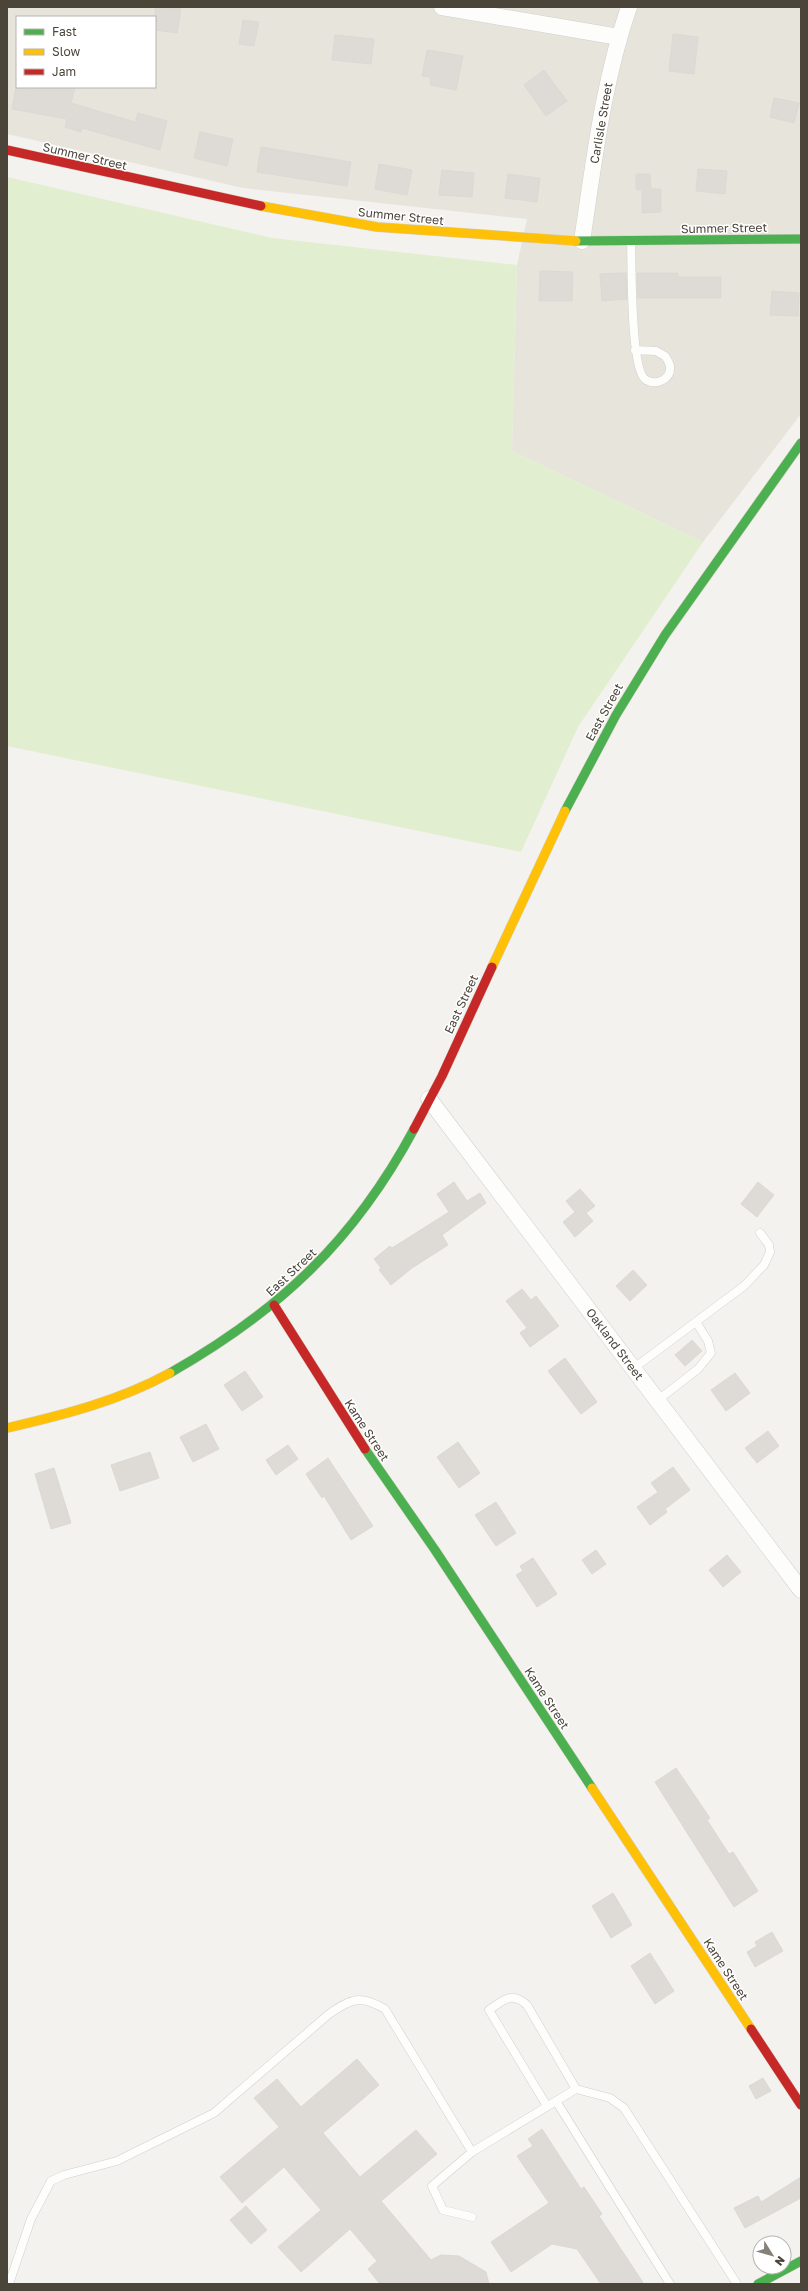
<svg xmlns="http://www.w3.org/2000/svg" width="808" height="2291" viewBox="0 0 808 2291" font-family="'Golos Text',sans-serif">
  <rect width="100%" height="100%" fill="#f4f2ee"/>
  <path fill="#e7e4dc" fill-rule="evenodd" d="M 7,7 L 801,7 L 801,414 L 703,542 L 512,451 L 517,265 L 527,219 L 243,188 L 7,134 ZM 17,17 L 155,17 L 155,87 L 17,87 Z"/>
  <path fill="#e1eecf" d="M 7,177 L 272,238 L 517,265 L 512,451 L 703,542 L 578,727 L 521,852 L 7,746 Z"/>
  <g fill="#dedbd6" stroke="#dcd9d4">
    <path d="M 155,7 L 181,9 L 177,33 L 155,30 Z"/>
    <path d="M 243,20 L 259,22 L 254,46 L 239,44 Z"/>
    <path d="M 673,34 L 698,37 L 694,74 L 669,71 Z"/>
    <path d="M 335,35 L 374,39 L 371,64 L 332,60 Z"/>
    <path d="M 427,50 L 463,56 L 456,90 L 430,85 L 431,77 L 422,76 Z"/>
    <path d="M 544,70 L 567,101 L 546,116 L 524,85 Z"/>
    <path d="M 16,87 L 29,90 L 29,87 L 75,87 L 71,103 L 135,122 L 138,113 L 167,121 L 160,150 L 82,128 L 81,132 L 65,127 L 67,119 L 12,109 Z"/>
    <path d="M 774,98 L 799,103 L 794,123 L 770,117 Z"/>
    <path d="M 200,132 L 233,139 L 227,166 L 194,158 Z"/>
    <path d="M 261,147 L 351,162 L 347,186 L 257,172 Z"/>
    <path d="M 379,164 L 412,170 L 407,195 L 375,189 Z"/>
    <path d="M 698,169 L 727,171 L 725,194 L 696,191 Z"/>
    <path d="M 442,170 L 474,173 L 472,197 L 439,195 Z"/>
    <path d="M 508,174 L 540,178 L 537,202 L 505,198 Z"/>
    <path d="M 636,174 L 650,174 L 651,189 L 661,189 L 661,212 L 642,213 L 642,190 L 636,190 Z"/>
    <path d="M 540,271 L 573,272 L 572,301 L 539,301 Z"/>
    <path d="M 622,273 L 626,273 L 627,299 L 602,301 L 600,274 Z"/>
    <path d="M 637,273 L 678,273 L 678,277 L 721,277 L 721,298 L 638,298 Z"/>
    <path d="M 772,291 L 799,293 L 798,316 L 770,315 Z"/>
    <path d="M 454,1182 L 467,1201 L 480,1193 L 486,1203 L 442,1235 L 448,1245 L 412,1268 L 391,1285 L 379,1270 L 381,1268 L 374,1259 L 390,1246 L 392,1248 L 449,1212 L 437,1194 Z"/>
    <path d="M 758,1182 L 774,1195 L 757,1217 L 741,1204 Z"/>
    <path d="M 580,1189 L 595,1206 L 586,1213 L 593,1221 L 575,1237 L 563,1222 L 575,1212 L 566,1201 Z"/>
    <path d="M 633,1270 L 647,1285 L 630,1301 L 616,1286 Z"/>
    <path d="M 522,1289 L 531,1300 L 536,1296 L 559,1326 L 530,1347 L 520,1333 L 527,1328 L 506,1301 Z"/>
    <path d="M 692,1340 L 702,1351 L 685,1366 L 675,1355 Z"/>
    <path d="M 565,1358 L 597,1402 L 581,1414 L 548,1371 Z"/>
    <path d="M 245,1371 L 263,1397 L 242,1411 L 224,1385 Z"/>
    <path d="M 735,1373 L 750,1393 L 726,1411 L 711,1390 Z"/>
    <path d="M 206,1424 L 219,1449 L 193,1462 L 180,1437 Z"/>
    <path d="M 768,1431 L 779,1446 L 757,1463 L 745,1448 Z"/>
    <path d="M 458,1442 L 480,1473 L 459,1488 L 437,1457 Z"/>
    <path d="M 288,1445 L 298,1459 L 276,1475 L 266,1460 Z"/>
    <path d="M 150,1452 L 159,1478 L 120,1491 L 111,1465 Z"/>
    <path d="M 328,1458 L 373,1526 L 351,1540 L 324,1496 L 322,1498 L 306,1474 Z"/>
    <path d="M 673,1467 L 690,1490 L 665,1509 L 667,1512 L 650,1525 L 637,1507 L 658,1492 L 651,1483 Z"/>
    <path d="M 54,1468 L 71,1523 L 51,1529 L 35,1474 Z"/>
    <path d="M 496,1502 L 516,1533 L 496,1546 L 475,1515 Z"/>
    <path d="M 596,1550 L 606,1564 L 592,1574 L 582,1560 Z"/>
    <path d="M 727,1555 L 741,1572 L 723,1587 L 709,1570 Z"/>
    <path d="M 533,1558 L 557,1594 L 537,1607 L 516,1575 L 523,1571 L 520,1566 Z"/>
    <path d="M 676,1768 L 710,1818 L 707,1820 L 729,1854 L 733,1852 L 758,1891 L 734,1907 L 655,1782 Z"/>
    <path d="M 613,1893 L 632,1925 L 611,1938 L 592,1906 Z"/>
    <path d="M 772,1932 L 783,1951 L 755,1967 L 747,1952 L 757,1946 L 755,1942 Z"/>
    <path d="M 650,1953 L 674,1991 L 655,2004 L 631,1966 Z"/>
    <path d="M 357,2059 L 379,2085 L 323,2133 L 360,2177 L 416,2130 L 437,2154 L 381,2201 L 431,2260 L 441,2255 L 459,2256 L 486,2272 L 489,2284 L 380,2284 L 368,2269 L 377,2261 L 350,2229 L 301,2272 L 278,2247 L 321,2210 L 284,2167 L 242,2203 L 220,2177 L 279,2127 L 254,2098 L 277,2079 L 301,2107 Z"/>
    <path d="M 763,2078 L 771,2091 L 756,2099 L 749,2086 Z"/>
    <path d="M 542,2129 L 581,2189 L 584,2187 L 602,2214 L 599,2216 L 644,2284 L 601,2284 L 577,2249 L 552,2244 L 511,2272 L 491,2242 L 549,2203 L 517,2156 L 533,2146 L 528,2139 Z"/>
    <path d="M 801,2177 L 801,2198 L 745,2228 L 734,2208 L 758,2196 L 761,2202 Z"/>
    <path d="M 246,2206 L 267,2230 L 251,2244 L 230,2220 Z"/>
  </g>
  <g fill="none" stroke-linecap="round" stroke-linejoin="round">
    <g stroke="#d2d0cb" stroke-width="9">
      <g id="lane">
        <path d="M 631,242 C 632,264 630,371 646,380 C 657,386 671,379 670,367 C 670,363 667,359 665,356 L 656,351 L 635,350"/>
        <path d="M 634,1368 L 744,1286 L 764,1265 L 770,1252 L 769,1245 L 760,1233"/>
        <path d="M 658,1400 L 698,1369 L 711,1353 L 708,1341 L 696,1322"/>
        <path d="M 556,2101 L 670,2284"/>
        <path d="M 547,2106 L 489,2010 C 504,2000 511,1991 527,2005 L 576,2089"/>
        <path d="M 472,2152 L 432,2186 L 443,2210 L 472,2217"/>
        <path d="M 9,2284 L 31,2219 L 51,2181 L 64,2175 L 117,2161 L 214,2113 L 329,2014 C 352,1998 360,1995 385,2009 L 472,2152 L 576,2089 L 610,2098 L 624,2108 L 737,2284"/>
      </g>
    </g>
    <g stroke="#d2d0cb" stroke-width="17">
      <g id="street">
        <path d="M 442,7 L 619,37"/>
        <path d="M 582,241 C 594,162 603,82 629,7"/>
        <path d="M 429,1099 L 801,1590"/>
      </g>
    </g>
    <g stroke="#d3cfc5" stroke-width="10">
      <g id="fast">
        <path d="M 576,241 L 801,239"/>
        <path d="M 565,811 L 616,715 L 665,635 L 801,443"/>
        <path d="M 170,1373 C 279,1311 354,1241 414,1129"/>
        <path d="M 365,1449 L 435,1550 L 592,1788"/>
        <path d="M 758,2284 L 801,2261"/>
      </g>
    </g>
    <g stroke="#d3cfc5" stroke-width="10">
      <g id="slow">
        <path d="M 261,206 L 377,227 L 576,241"/>
        <path d="M 492,967 L 565,811"/>
        <path d="M 7,1428 C 63,1415 119,1401 170,1373"/>
        <path d="M 592,1788 L 751,2029"/>
      </g>
    </g>
    <g stroke="#d3cfc5" stroke-width="10">
      <g id="jam">
        <path d="M 7,150 L 261,206"/>
        <path d="M 414,1129 L 442,1076 L 492,967"/>
        <path d="M 274,1305 L 365,1449"/>
        <path d="M 751,2029 L 801,2105"/>
      </g>
    </g>
    <use href="#lane" stroke="#fdfdfc" stroke-width="8"/>
    <use href="#street" stroke="#fdfdfc" stroke-width="16"/>
    <use href="#fast" stroke="#4caf50" stroke-width="9"/>
    <use href="#slow" stroke="#ffc107" stroke-width="9"/>
    <use href="#jam" stroke="#c62828" stroke-width="9"/>
  </g>
  <g text-anchor="middle" dominant-baseline="central" stroke-width="3" stroke-linejoin="round" paint-order="stroke">
    <g font-size="12" fill="#4b4439" stroke="#fff">
      <text transform="translate(601 123) rotate(-80)">Carlisle Street</text>
      <text transform="translate(85 156) rotate(13)">Summer Street</text>
      <text transform="translate(401 216) rotate(6)">Summer Street</text>
      <text transform="translate(724 228) rotate(-1)">Summer Street</text>
      <text transform="translate(604 712) rotate(-61)">East Street</text>
      <text transform="translate(461 1004) rotate(-65)">East Street</text>
      <text transform="translate(291 1272) rotate(-43)">East Street</text>
      <text transform="translate(615 1344) rotate(53)">Oakland Street</text>
      <text transform="translate(367 1430) rotate(57)">Kame Street</text>
      <text transform="translate(547 1698) rotate(57)">Kame Street</text>
      <text transform="translate(726 1969) rotate(57)">Kame Street</text>
    </g>
  </g>
  <rect width="808" height="2291" fill="none" stroke="#4b4439" stroke-width="16"/>
  <rect x="16" y="16" width="140" height="72" fill="#ffffff" stroke="#b7b4b0"/>
  <rect x="24" y="29" width="20" height="6" fill="#4caf50" stroke="#b7b4b0"/>
  <text x="52" y="36" font-size="12" fill="#4b4439">Fast</text>
  <rect x="24" y="49" width="20" height="6" fill="#ffc107" stroke="#b7b4b0"/>
  <text x="52" y="56" font-size="12" fill="#4b4439">Slow</text>
  <rect x="24" y="69" width="20" height="6" fill="#c62828" stroke="#b7b4b0"/>
  <text x="52" y="76" font-size="12" fill="#4b4439">Jam</text>
  <g transform="translate(772 2255) rotate(127)"><circle r="19" fill="#ffffff" stroke="#b7b4b0"/>
  <path d="M0-3L7 15L0 10L-7 15Z" fill="#868178"/>
  <text y="-6" font-size="11" font-weight="bold" text-anchor="middle" fill="#4b4439">N</text>
  </g>
</svg>
